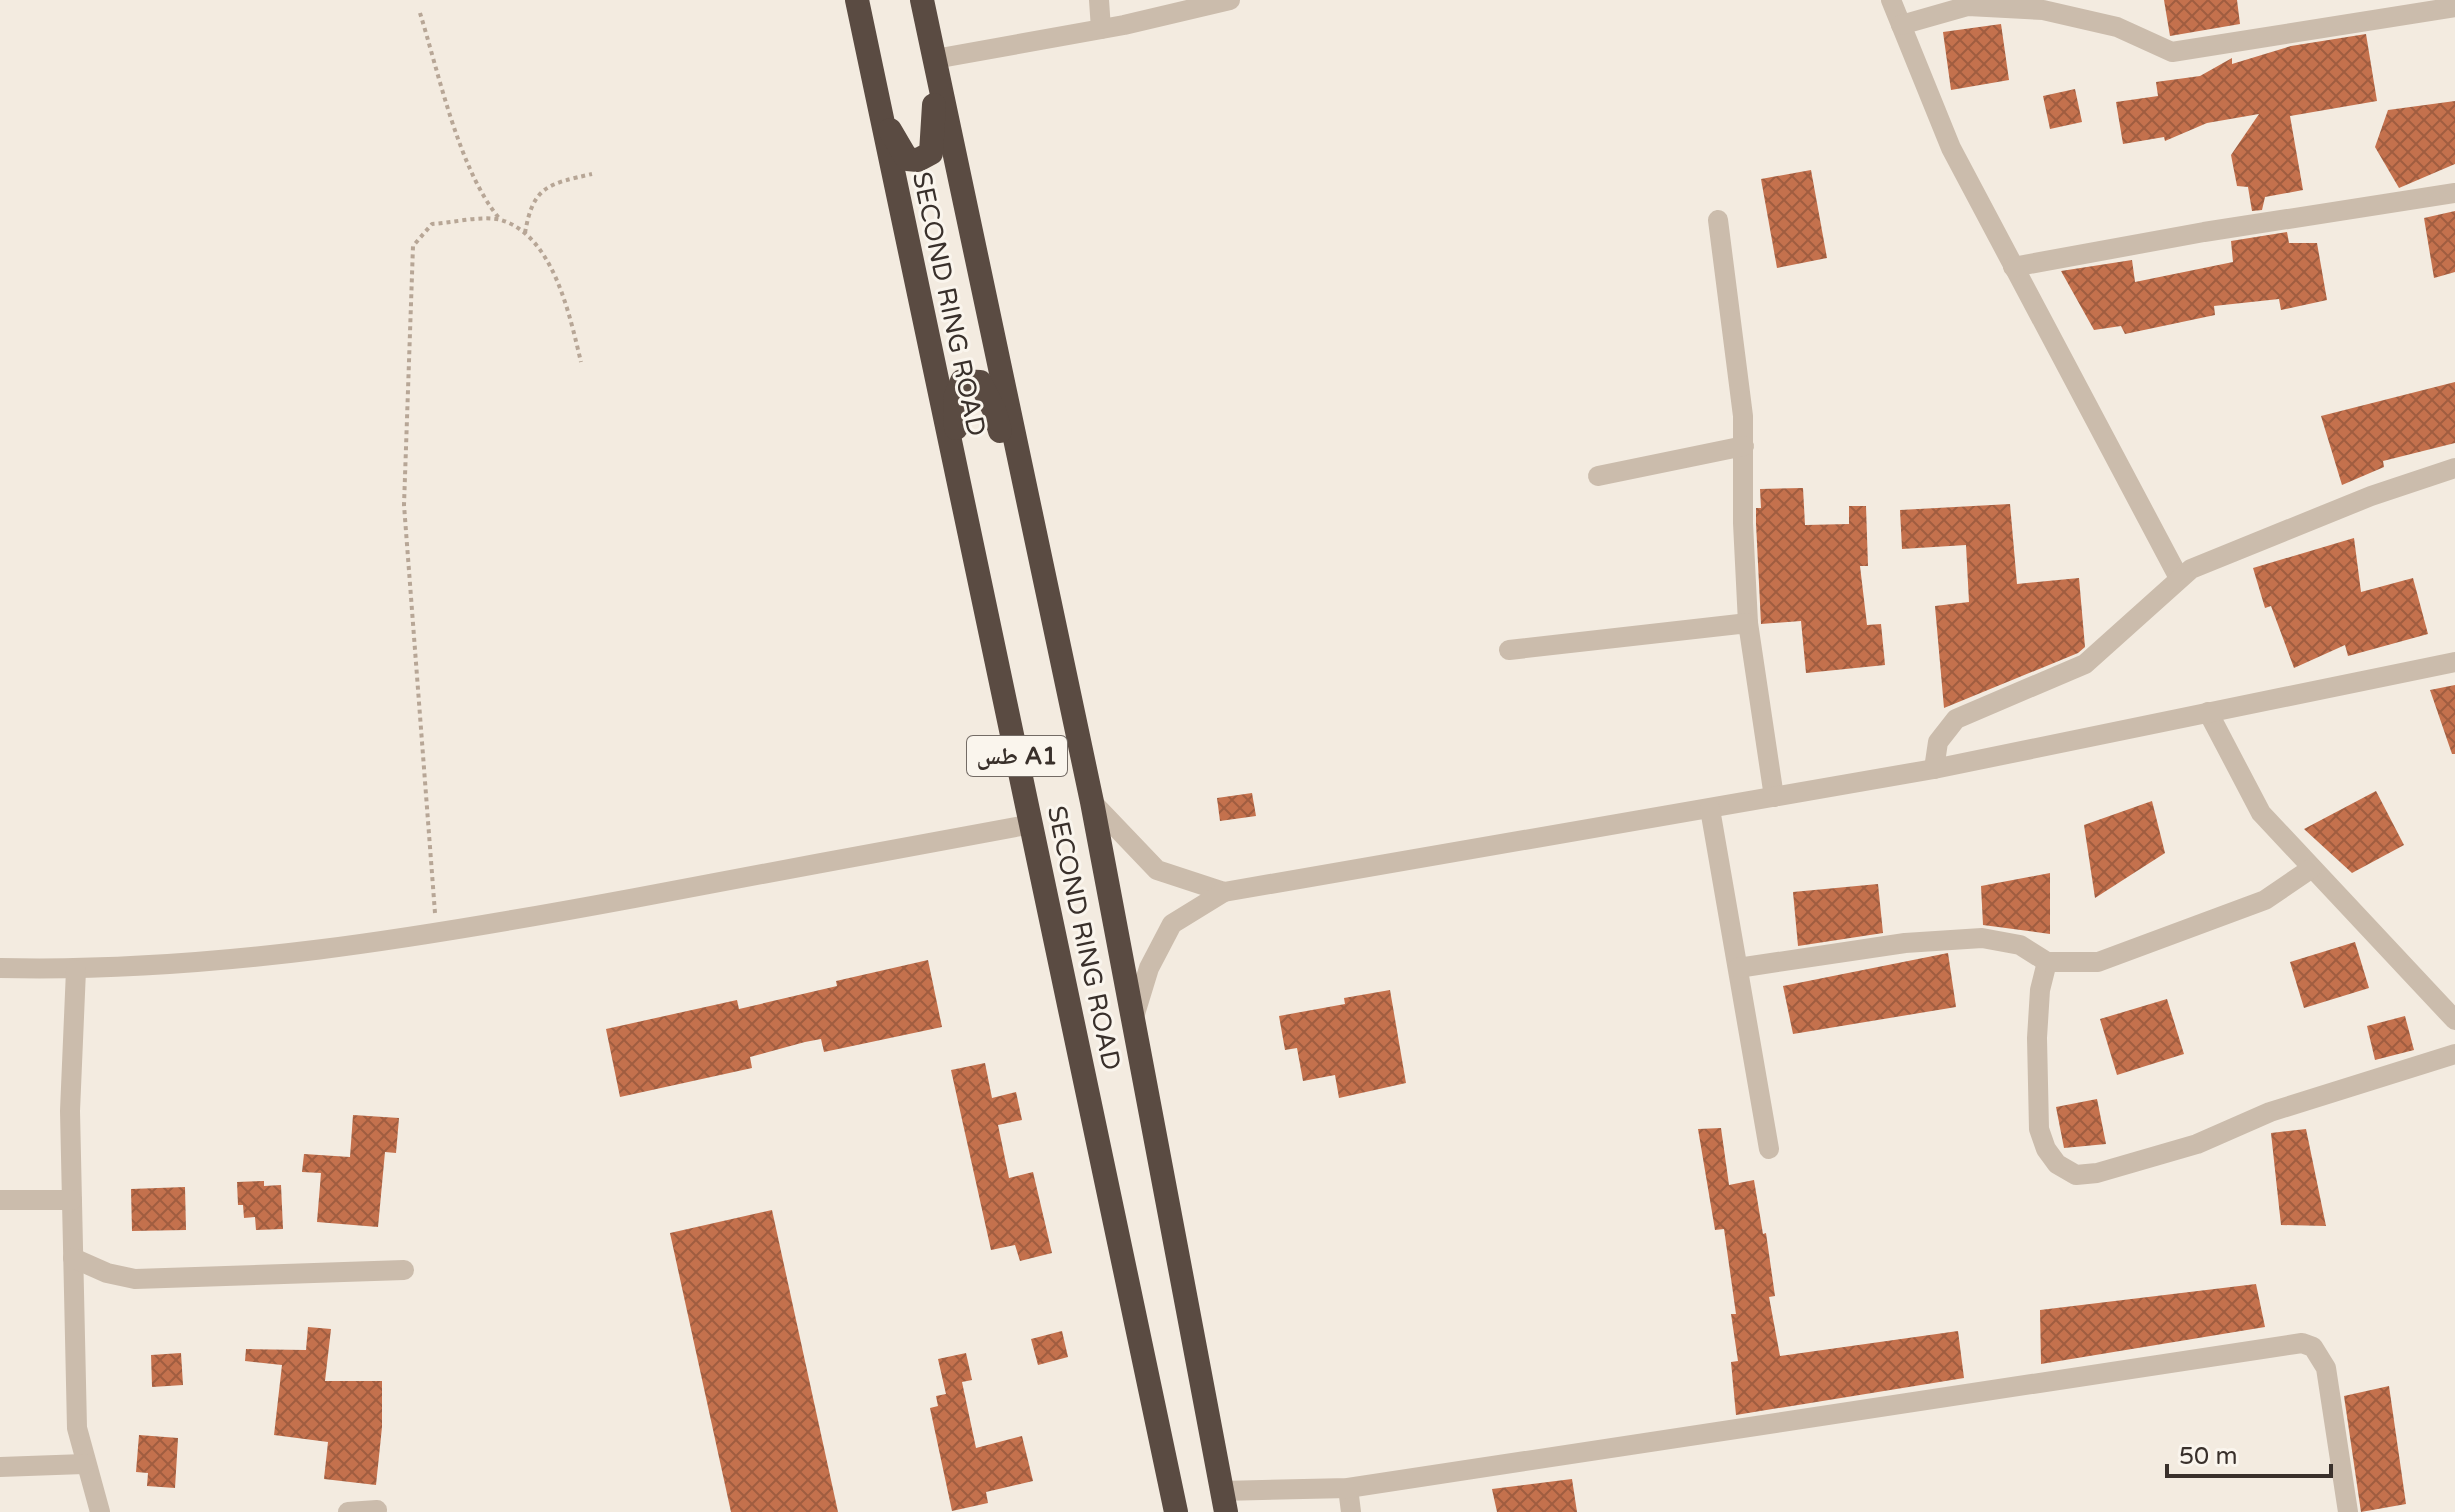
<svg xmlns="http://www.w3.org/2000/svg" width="2455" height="1512" viewBox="0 0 2455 1512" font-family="'Varela Round','Noto Naskh Arabic',sans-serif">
  <defs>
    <pattern id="building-cross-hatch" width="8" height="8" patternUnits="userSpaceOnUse" patternTransform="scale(2)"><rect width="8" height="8" fill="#c4714d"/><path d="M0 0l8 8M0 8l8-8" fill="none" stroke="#a05d40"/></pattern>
  </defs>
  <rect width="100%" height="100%" fill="#f3ebe0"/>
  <g fill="url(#building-cross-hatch)">
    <path d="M 2164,0 L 2237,0 L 2240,24 L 2170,36 Z"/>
    <path d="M 2001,24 L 2009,80 L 1951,90 L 1943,32 Z"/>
    <path d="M 2366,34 L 2377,101 L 2290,116 L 2303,190 L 2265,197 L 2262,210 L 2252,211 L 2248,187 L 2237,186 L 2231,155 L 2259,114 L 2207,123 L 2165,141 L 2164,137 L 2123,144 L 2116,102 L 2158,96 L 2156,82 L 2200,76 L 2232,58 L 2232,64 L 2291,46 Z"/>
    <path d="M 2075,89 L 2082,122 L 2050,129 L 2043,96 Z"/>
    <path d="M 2455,101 L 2455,164 L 2399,188 L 2375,147 L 2388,110 Z"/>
    <path d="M 1811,170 L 1827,258 L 1777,268 L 1761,179 Z"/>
    <path d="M 2455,211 L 2455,272 L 2434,278 L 2424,218 Z"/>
    <path d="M 2287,232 L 2289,243 L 2317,243 L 2327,300 L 2281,310 L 2279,299 L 2214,306 L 2215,315 L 2125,334 L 2121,326 L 2094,330 L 2061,271 L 2132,260 L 2135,282 L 2233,262 L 2231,241 Z"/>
    <path d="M 2455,382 L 2455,443 L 2383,461 L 2384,467 L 2342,485 L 2321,416 Z"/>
    <path d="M 1803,488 L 1805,525 L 1849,524 L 1849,506 L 1866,506 L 1868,566 L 1860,566 L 1867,625 L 1881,624 L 1885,665 L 1806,673 L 1801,621 L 1761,624 L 1756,523 L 1756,508 L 1761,508 L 1760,489 Z"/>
    <path d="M 2010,504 L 2017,584 L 2079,578 L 2085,647 L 2078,653 L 1944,708 L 1935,606 L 1969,602 L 1966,545 L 1902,549 L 1900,510 Z"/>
    <path d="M 2354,538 L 2361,592 L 2413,578 L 2428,634 L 2348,656 L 2345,645 L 2294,668 L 2271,606 L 2265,608 L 2253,568 Z"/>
    <path d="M 2455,685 L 2455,754 L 2452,754 L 2430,690 Z"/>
    <path d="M 2376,791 L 2404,845 L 2352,873 L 2304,829 Z"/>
    <path d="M 1252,793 L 1256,816 L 1220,821 L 1217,798 Z"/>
    <path d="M 2152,801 L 2165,853 L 2095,898 L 2084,825 Z"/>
    <path d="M 2050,873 L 2050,934 L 1983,925 L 1981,886 Z"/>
    <path d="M 1878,884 L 1883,933 L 1798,946 L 1793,892 Z"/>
    <path d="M 2355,942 L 2369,988 L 2304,1008 L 2290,962 Z"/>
    <path d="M 1948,953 L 1956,1007 L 1793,1034 L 1783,986 Z"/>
    <path d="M 928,960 L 942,1027 L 824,1052 L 821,1039 L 805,1042 L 750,1057 L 752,1068 L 620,1097 L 606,1029 L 737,1000 L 739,1009 L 837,986 L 836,981 Z"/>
    <path d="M 1390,990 L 1406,1083 L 1339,1098 L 1335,1075 L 1303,1081 L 1297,1048 L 1285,1050 L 1279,1016 L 1345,1004 L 1344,998 Z"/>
    <path d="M 2167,999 L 2184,1054 L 2117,1075 L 2100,1019 Z"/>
    <path d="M 2405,1016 L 2414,1050 L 2375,1060 L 2367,1026 Z"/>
    <path d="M 985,1063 L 992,1098 L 1016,1092 L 1022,1120 L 998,1125 L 1009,1178 L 1033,1172 L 1052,1253 L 1020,1261 L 1015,1245 L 991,1250 L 951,1070 Z"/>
    <path d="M 2097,1099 L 2106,1144 L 2064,1148 L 2056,1107 Z"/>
    <path d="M 353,1115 L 399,1118 L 396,1153 L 385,1152 L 378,1227 L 317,1222 L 321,1173 L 302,1172 L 304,1154 L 350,1157 Z"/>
    <path d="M 1721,1128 L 1729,1185 L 1754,1180 L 1763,1234 L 1766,1233 L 1775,1296 L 1769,1297 L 1780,1356 L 1958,1331 L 1964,1378 L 1736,1415 L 1731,1362 L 1738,1361 L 1731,1314 L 1736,1314 L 1724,1229 L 1715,1230 L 1698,1129 Z"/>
    <path d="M 2306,1129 L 2326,1226 L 2281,1225 L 2271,1133 Z"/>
    <path d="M 264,1181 L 264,1186 L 281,1185 L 283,1229 L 256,1230 L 255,1217 L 244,1218 L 243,1205 L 238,1205 L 237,1182 Z"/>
    <path d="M 185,1187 L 186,1230 L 132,1231 L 131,1189 Z"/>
    <path d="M 772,1210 L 838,1512 L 731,1512 L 670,1233 Z"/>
    <path d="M 2256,1284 L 2265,1327 L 2041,1364 L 2040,1310 Z"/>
    <path d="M 308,1327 L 331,1329 L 325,1381 L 382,1381 L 382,1427 L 376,1485 L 324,1479 L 328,1442 L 274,1435 L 282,1365 L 245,1361 L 246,1349 L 306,1350 Z"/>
    <path d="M 1062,1331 L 1068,1357 L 1038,1365 L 1031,1339 Z"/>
    <path d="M 181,1353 L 183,1385 L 152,1387 L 151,1355 Z"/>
    <path d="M 966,1353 L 972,1380 L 962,1382 L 976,1448 L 1022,1436 L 1033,1481 L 986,1492 L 988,1503 L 952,1511 L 930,1408 L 938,1406 L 936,1396 L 946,1394 L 938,1359 Z"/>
    <path d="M 2389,1386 L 2406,1504 L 2361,1512 L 2344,1396 Z"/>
    <path d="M 139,1435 L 178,1438 L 175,1488 L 147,1486 L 148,1473 L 136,1472 Z"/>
    <path d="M 1572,1479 L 1577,1512 L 1497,1512 L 1492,1489 Z"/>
  </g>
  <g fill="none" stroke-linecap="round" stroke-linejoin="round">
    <g stroke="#b7a696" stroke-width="4" stroke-dasharray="4 4" stroke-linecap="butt">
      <path d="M 420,13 C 439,74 459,170 499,218"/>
      <path d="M 525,233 C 533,186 548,184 592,174"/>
      <path d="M 435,913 L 404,505 L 413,246 L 432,224 C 452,223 482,215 501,220 C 554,236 570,317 581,362"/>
    </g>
    <g stroke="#cbbcac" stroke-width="20">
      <path d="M 1099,0 L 1101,29"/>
      <path d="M 1891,0 L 1951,148 L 2179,578"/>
      <path d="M 1901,25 L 1968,6 L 2043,10 L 2117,27 L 2172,52 L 2455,7"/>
      <path d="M 935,59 L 1124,25 L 1230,0"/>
      <path d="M 1718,220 L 1743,416 L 1743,523 L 1748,623"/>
      <path d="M 2013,267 L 2204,232 L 2455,193"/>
      <path d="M 1598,476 L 1744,446"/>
      <path d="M 1509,650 L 1748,623 L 1774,797"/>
      <path d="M 2208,712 L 2261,813 L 2455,1020"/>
      <path d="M 1934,769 L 1938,742 L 1956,719 L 2085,664 L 2191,569 L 2371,496 L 2455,468"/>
      <path d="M 1092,802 L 1157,870 L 1224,892 L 1934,769 L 2455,662"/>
      <path d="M 1710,809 L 1769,1149"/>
      <path d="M 2047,962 L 2040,990 L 2037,1038 L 2039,1129 L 2046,1149 L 2057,1164 L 2076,1175 L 2097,1173 L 2197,1144 L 2270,1112 L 2455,1054"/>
      <path d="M 0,968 C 214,973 425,937 635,898 C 767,873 900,848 1032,824"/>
      <path d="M 1738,968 L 1905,943 L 1982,938 L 2020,945 L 2047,962 L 2098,962 L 2265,900 L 2312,868"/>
      <path d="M 76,970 L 70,1111 L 77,1428 L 100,1512"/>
      <path d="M 1134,1017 L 1149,968 L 1172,924 L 1224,892"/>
      <path d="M 0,1200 L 72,1200"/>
      <path d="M 73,1258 L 107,1273 L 135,1279 L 404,1270"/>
      <path d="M 0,1467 L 84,1464"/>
      <path d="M 1348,1488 L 1351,1512"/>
      <path d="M 1222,1491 L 1348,1488 L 2302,1343 L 2313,1347 L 2326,1368 L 2348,1512"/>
      <path d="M 348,1512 L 377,1510"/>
    </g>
    <g stroke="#5a4b42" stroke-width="24">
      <path d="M 857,0 L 1176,1512"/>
      <path d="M 922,0 L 1092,802 L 1226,1512"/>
      <path d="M 890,130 L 907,159 L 918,160 L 931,153 L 934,105"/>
      <path d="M 956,428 L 955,398 L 962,381 L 980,382 L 994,410 L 1000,431"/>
    </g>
  </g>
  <g text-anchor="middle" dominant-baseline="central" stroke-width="6" stroke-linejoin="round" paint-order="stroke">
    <rect fill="#faf5ed" stroke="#736b65" stroke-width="2" x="967" y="736" width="100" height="40" rx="6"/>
    <g font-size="24" font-weight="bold" fill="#39302b">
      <text x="1017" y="756">طس A1</text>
    </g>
    <g font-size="26" fill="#39302b" stroke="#faf5ed">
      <text transform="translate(949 304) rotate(78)">SECOND RING ROAD</text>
      <text transform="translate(1084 938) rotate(78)">SECOND RING ROAD</text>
    </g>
  </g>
  <path d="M2167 1464v12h164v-12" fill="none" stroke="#39302b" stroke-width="4"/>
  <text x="2179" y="1464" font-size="24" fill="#39302b" stroke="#faf5ed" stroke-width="6" paint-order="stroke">50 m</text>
</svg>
